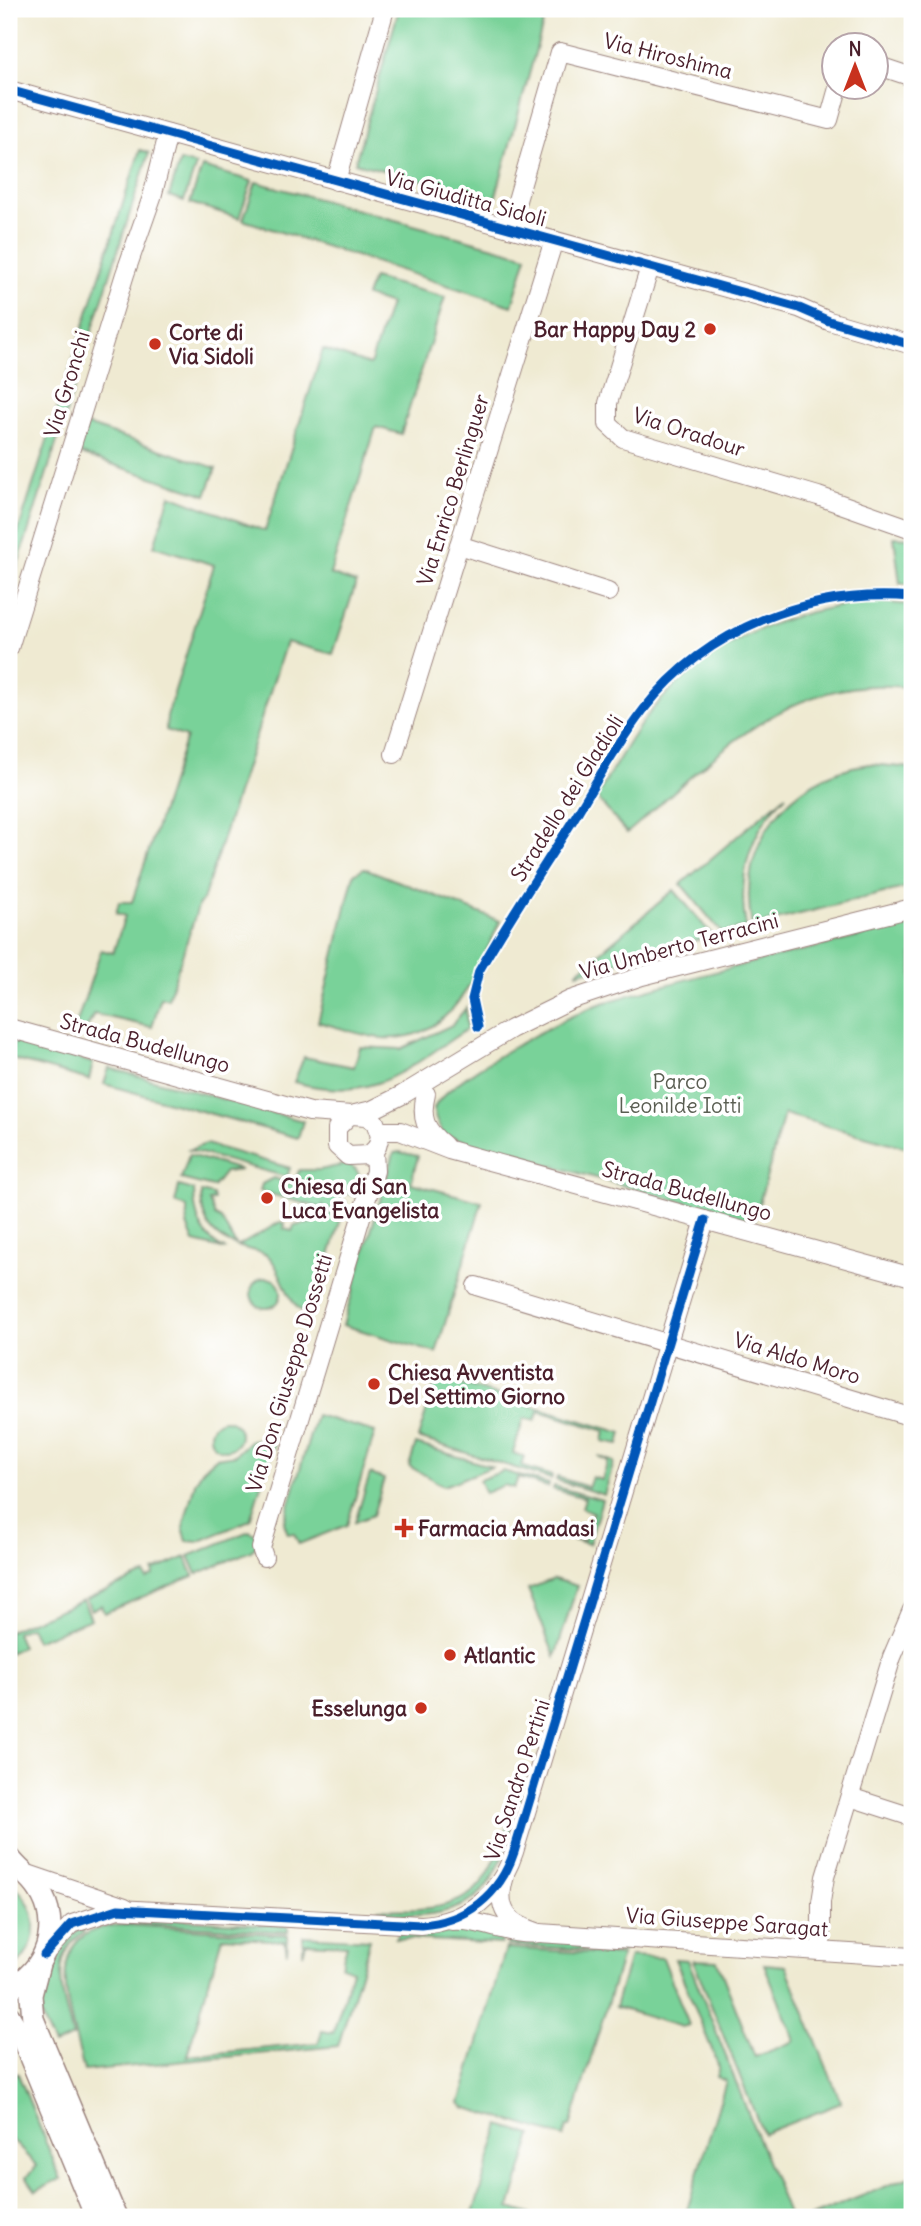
<svg xmlns="http://www.w3.org/2000/svg" width="921" height="2226" viewBox="0 0 921 2226" font-family="Delius,sans-serif">
  <rect width="100%" height="100%" fill="#fff"/>
  <filter id="ink" filterUnits="userSpaceOnUse"><feTurbulence type="fractalNoise" baseFrequency=".0143" numOctaves="2"/><feDisplacementMap in="SourceGraphic" scale="14" xChannelSelector="R" yChannelSelector="G"/><feConvolveMatrix kernelMatrix="1 2 1 2 8 2 1 2 1" color-interpolation-filters="sRGB"/></filter>
  <filter id="wash" filterUnits="userSpaceOnUse"><feTurbulence type="fractalNoise" baseFrequency=".00686" numOctaves="4" result="noise"/><feDisplacementMap in="SourceGraphic" scale="28" xChannelSelector="R" yChannelSelector="G"/><feGaussianBlur stdDeviation="1.57" result="paint"/><feColorMatrix in="noise" values="0 0 0 0 0 0 0 0 0 0 0 0 0 0 0 0 0 1.4 0 .05"/><feComposite in="paint" operator="in"/></filter>
  <g filter="url(#wash)">
    <rect width="100%" height="100%" fill="#efead2"/>
    <g fill="#79d299" stroke="#627862" stroke-width="2">
      <path d="M 399,9 L 547,9 L 495,199 L 355,163 Z"/>
      <path d="M 140,150 L 149,153 L 9,592 L 9,560 Z"/>
      <path d="M 180,161 L 196,165 L 184,201 L 169,196 Z"/>
      <path d="M 202,167 L 252,181 L 239,218 L 190,203 Z"/>
      <path d="M 256,182 L 527,256 L 512,306 L 243,220 Z"/>
      <path d="M 373,278 L 445,297 L 401,434 L 376,427 L 330,574 L 356,583 L 333,654 L 286,642 L 203,900 L 199,904 L 168,999 L 161,997 L 152,1027 L 94,1014 L 83,1036 L 72,1037 L 101,950 L 113,953 L 125,916 L 116,913 L 119,902 L 132,902 L 186,737 L 166,730 L 167,716 L 214,565 L 154,546 L 170,495 L 265,531 L 323,349 L 370,365 L 390,304 L 366,296 Z"/>
      <path d="M 87,425 L 216,468 L 206,495 L 78,453 Z"/>
      <path d="M 894,537 L 912,538 L 912,584 L 900,584 Z"/>
      <path d="M 879,602 L 912,605 L 912,688 C 788,670 713,760 627,833 L 596,797 C 612,772 626,745 644,720 C 701,645 787,607 879,602 Z"/>
      <path d="M 869,764 L 912,768 L 912,886 L 752,926 C 735,845 788,775 869,764 Z"/>
      <path d="M 786,795 C 749,831 737,878 746,927 L 722,933 L 681,884 Z"/>
      <path d="M 364,868 L 500,921 C 476,974 453,1043 382,1038 C 361,1036 339,1027 318,1022 L 354,874 Z"/>
      <path d="M 674,890 L 713,936 L 577,973 L 577,972 Z"/>
      <path d="M 912,924 L 912,1149 L 784,1114 L 754,1222 L 467,1142 L 444,1135 C 440,1128 434,1119 434,1110 C 437,1084 575,1011 603,1003 C 704,972 809,950 912,924 Z"/>
      <path d="M 466,1008 L 467,1029 C 405,1070 374,1104 294,1082 L 304,1057 L 354,1067 L 360,1047 L 401,1049 L 452,1025 Z"/>
      <path d="M 14,1041 L 93,1063 L 89,1080 L 9,1058 Z"/>
      <path d="M 109,1068 L 303,1121 L 298,1138 L 104,1084 Z"/>
      <path d="M 206,1144 L 290,1168 L 287,1177 L 189,1150 Z"/>
      <path d="M 399,1152 L 418,1156 L 411,1183 L 482,1202 L 436,1353 L 343,1325 L 394,1153 Z"/>
      <path d="M 189,1155 L 241,1170 L 225,1172 L 213,1187 L 181,1179 Z"/>
      <path d="M 347,1164 C 362,1169 362,1184 359,1197 L 296,1179 L 299,1170 L 320,1170 Z"/>
      <path d="M 273,1178 L 342,1198 L 346,1202 L 313,1313 L 309,1316 C 286,1304 286,1279 271,1259 C 267,1253 259,1252 252,1250 C 218,1243 201,1229 201,1192 L 213,1195 L 214,1200 L 209,1201 L 215,1216 L 221,1219 L 237,1247 L 280,1222 L 285,1223 L 284,1229 L 292,1231 L 294,1226 L 315,1222 L 322,1210 L 336,1216 L 337,1211 L 323,1208 L 323,1205 L 321,1208 L 260,1191 L 262,1184 Z"/>
      <path d="M 179,1186 L 194,1190 C 194,1215 201,1239 226,1250 L 194,1242 L 187,1225 L 187,1207 L 175,1203 Z"/>
      <circle cx="266" cy="1293" r="15"/>
      <path d="M 437,1377 L 622,1433 L 619,1444 L 603,1441 L 605,1431 L 539,1411 L 535,1421 L 524,1418 L 513,1453 L 524,1457 L 521,1466 L 552,1476 L 551,1479 L 418,1438 Z"/>
      <path d="M 316,1415 L 375,1432 L 347,1525 L 299,1544 L 294,1533 L 288,1534 L 284,1523 Z"/>
      <circle cx="225" cy="1435" r="15"/>
      <path d="M 270,1438 L 274,1444 L 250,1520 L 198,1542 L 187,1541 L 183,1527 L 195,1483 L 203,1469 L 216,1458 L 235,1455 L 251,1440 Z"/>
      <path d="M 416,1444 L 492,1467 L 444,1486 L 409,1466 Z"/>
      <path d="M 598,1456 L 614,1462 L 604,1495 L 556,1480 L 557,1477 L 588,1487 L 592,1477 L 602,1480 L 608,1461 Z"/>
      <path d="M 503,1471 L 549,1484 L 548,1487 L 518,1478 L 514,1488 L 504,1485 L 485,1493 L 479,1480 Z"/>
      <path d="M 370,1474 L 384,1479 L 373,1515 L 355,1522 Z"/>
      <path d="M 554,1486 L 602,1500 L 589,1544 L 573,1540 L 584,1541 L 593,1512 L 582,1508 L 585,1498 L 553,1489 Z"/>
      <path d="M 249,1531 L 257,1535 L 256,1546 L 251,1551 L 197,1574 L 189,1556 Z"/>
      <path d="M 186,1557 L 193,1576 L 104,1613 L 101,1605 L 91,1610 L 86,1599 L 145,1574 L 147,1579 L 154,1575 L 153,1571 Z"/>
      <path d="M 554,1579 L 577,1586 L 555,1657 L 528,1589 Z"/>
      <path d="M 83,1600 L 91,1619 L 36,1641 L 30,1627 L 16,1633 L 22,1647 L 9,1653 L 9,1631 Z"/>
      <path d="M 518,1792 L 522,1798 C 494,1893 484,1920 377,1915 L 378,1909 C 486,1914 489,1885 518,1792 Z"/>
      <path d="M 9,1882 C 42,1905 43,1949 9,1971 Z"/>
      <path d="M 117,1916 L 288,1926 L 288,1932 L 117,1922 Z"/>
      <path d="M 126,1925 L 288,1935 L 287,1953 L 285,1941 L 222,1937 L 187,2056 L 318,2043 L 322,2031 L 333,2033 L 352,1970 L 341,1966 L 347,1945 L 306,1943 L 303,1954 L 303,1936 L 370,1940 L 338,2046 L 84,2071 C 72,2016 33,1925 126,1925 Z"/>
      <path d="M 81,1927 L 84,1932 C 46,1957 65,2002 73,2037 L 54,2045 C 50,2035 40,2020 40,2009 C 38,1977 59,1948 81,1927 Z"/>
      <path d="M 454,1928 L 503,1936 L 501,1944 L 395,1938 L 399,1932 L 428,1933 Z"/>
      <path d="M 510,1938 L 625,1946 L 623,1952 L 507,1945 Z"/>
      <path d="M 506,1948 L 622,1955 L 570,2127 L 567,2127 L 564,2137 L 464,2107 L 460,2103 Z"/>
      <path d="M 630,1956 L 663,1958 L 689,2025 L 682,2027 L 615,2007 Z"/>
      <path d="M 675,1959 L 688,1960 L 789,2217 L 685,2217 L 726,2081 L 716,2077 L 719,2067 Z"/>
      <path d="M 693,1960 L 717,1961 L 755,2057 L 795,2041 L 764,1964 L 786,1966 L 841,2103 L 763,2134 Z"/>
      <path d="M 13,2073 L 18,2074 L 61,2179 L 36,2191 L 26,2177 L 37,2166 L 9,2137 L 9,2075 Z"/>
      <path d="M 500,2125 L 532,2135 L 510,2208 L 539,2217 L 472,2217 Z"/>
      <path d="M 912,2176 L 912,2217 L 809,2217 Z"/>
    </g>
  </g>
  <g filter="url(#ink)">
    <g fill="none" stroke-linecap="round" stroke-linejoin="round">
      <g stroke="#9c847e" stroke-width="20">
        <g id="minor">
          <path d="M 876,65 L 912,77"/>
          <path d="M 9,90 L 799,308 L 829,321 L 912,345"/>
          <path d="M 336,181 L 385,9"/>
          <path d="M 509,228 L 560,52 L 829,120 L 838,88"/>
          <path d="M 650,267 L 608,403 L 608,424 L 623,438 L 818,496 L 912,529"/>
          <path d="M 459,545 L 608,592"/>
          <path d="M 9,648 L 125,274 L 152,197 L 168,134"/>
          <path d="M 394,754 L 554,240"/>
          <path d="M 9,1028 L 310,1112 L 366,1116 L 375,1122 L 380,1136 L 377,1147 L 369,1155 L 348,1156 L 337,1146 L 337,1128 L 349,1116"/>
          <path d="M 426,1094 C 420,1118 425,1130 444,1145"/>
          <path d="M 355,1114 L 372,1110 L 402,1095 L 511,1029 L 570,1000 L 642,976 L 912,908"/>
          <path d="M 379,1131 L 400,1131 L 449,1150 L 912,1277"/>
          <path d="M 476,1286 L 912,1417"/>
          <path d="M 264,1557 L 261,1548 L 375,1171 L 374,1151"/>
          <path d="M 850,1797 L 912,1817"/>
          <path d="M 22,1872 L 125,1907"/>
          <path d="M 452,1921 C 483,1919 509,1937 539,1933 C 509,1924 494,1911 505,1876"/>
          <path d="M 539,1933 L 912,1957"/>
          <path d="M 821,1951 L 821,1902 L 825,1877 L 892,1657 L 912,1610"/>
          <path d="M 45,1953 L 72,1924 L 118,1909 L 421,1925 C 466,1922 500,1895 514,1852 L 705,1220"/>
        </g>
      </g>
      <g stroke="#9c847e" stroke-width="24">
        <g id="major">
          <path d="M 9,1857 C 18,1870 31,1877 39,1890 C 62,1924 47,1972 9,1988"/>
          <path d="M 39,1964 L 31,1995 L 33,2019 L 116,2217"/>
          <path d="M 9,2016 L 23,2040 L 96,2217"/>
        </g>
      </g>
      <use href="#minor" stroke="#fff" stroke-width="18"/>
      <use href="#major" stroke="#fff" stroke-width="21"/>
      <g stroke="#fff" stroke-width="13">
        <g id="cycleway">
          <path d="M 9,90 L 799,308 L 829,321 L 912,345"/>
          <path d="M 478,1027 L 472,999 L 479,971 C 508,920 541,871 572,822 C 595,784 617,744 644,709 C 707,628 811,588 912,597"/>
          <path d="M 44,1955 L 72,1924 L 118,1909 L 421,1925 C 466,1922 500,1895 514,1852 L 705,1220"/>
        </g>
      </g>
      <use href="#cycleway" stroke="#0057b8" stroke-width="9"/>
    </g>
  </g>
  <g fill="#c8321e" stroke="#fff" stroke-width="2.5">
    <circle cx="710" cy="329" r="7"/>
    <circle cx="155" cy="344" r="7"/>
    <circle cx="267" cy="1198" r="7"/>
    <circle cx="374" cy="1384" r="7"/>
    <path d="M400.5 1517.5h7v7h7v7h-7v7h-7v-7h-7v-7h7z"/>
    <circle cx="450" cy="1655" r="7"/>
    <circle cx="421" cy="1708" r="7"/>
  </g>
  <g text-anchor="middle" dominant-baseline="central" stroke-width="7" stroke-linejoin="round" paint-order="stroke">
    <g font-size="21" fill="#4a1f2b" stroke="#fff">
      <text transform="translate(668 56) rotate(14)">Via Hiroshima</text>
      <text transform="translate(466 198) rotate(15)">Via Giuditta Sidoli</text>
      <text transform="translate(67 384) rotate(-73)">Via Gronchi</text>
      <text transform="translate(689 432) rotate(18)">Via Oradour</text>
      <text transform="translate(453 490) rotate(-73)">Via Enrico Berlinguer</text>
      <text transform="translate(567 798) rotate(-58)">Stradello dei Gladioli</text>
      <text transform="translate(679 946) rotate(-15)">Via Umberto Terracini</text>
      <text transform="translate(145 1043) rotate(15)">Strada Budellungo</text>
      <text transform="translate(687 1191) rotate(15)">Strada Budellungo</text>
      <text transform="translate(797 1358) rotate(17)">Via Aldo Moro</text>
      <text transform="translate(289 1373) rotate(-73)">Via Don Giuseppe Dossetti</text>
      <text transform="translate(517 1780) rotate(-72)">Via Sandro Pertini</text>
      <text transform="translate(727 1922) rotate(4)">Via Giuseppe Saragat</text>
    </g>
    <g font-size="21" font-weight="bold" fill="#4a1f2b" stroke="#fff" text-anchor="start">
      <text x="696" y="329" text-anchor="end">Bar Happy Day 2</text>
      <text x="169" y="332">Corte di<tspan x="169" dy="24">Via Sidoli</tspan></text>
      <text x="281" y="1186">Chiesa di San<tspan x="281" dy="24">Luca Evangelista</tspan></text>
      <text x="388" y="1372">Chiesa Avventista<tspan x="388" dy="24">Del Settimo Giorno</tspan></text>
      <text x="418" y="1528">Farmacia Amadasi</text>
      <text x="464" y="1655">Atlantic</text>
      <text x="407" y="1708" text-anchor="end">Esselunga</text>
    </g>
    <g font-size="21" fill="#5a5e52" stroke="#fff">
      <text x="680" y="1081">Parco<tspan x="680" dy="24">Leonilde Iotti</tspan></text>
    </g>
  </g>
  <rect width="921" height="2226" fill="none" stroke="#fff" stroke-width="35"/>
  <g transform="translate(855 66)"><circle r="33" fill="#ffffff" stroke="#b7a5aa" stroke-width="2"/>
  <path d="M0-5L12 26L0 18L-12 26Z" fill="#c8321e"/>
  <text y="-10" font-size="19" font-weight="bold" text-anchor="middle" fill="#4a1f2b">N</text>
  </g>
</svg>
